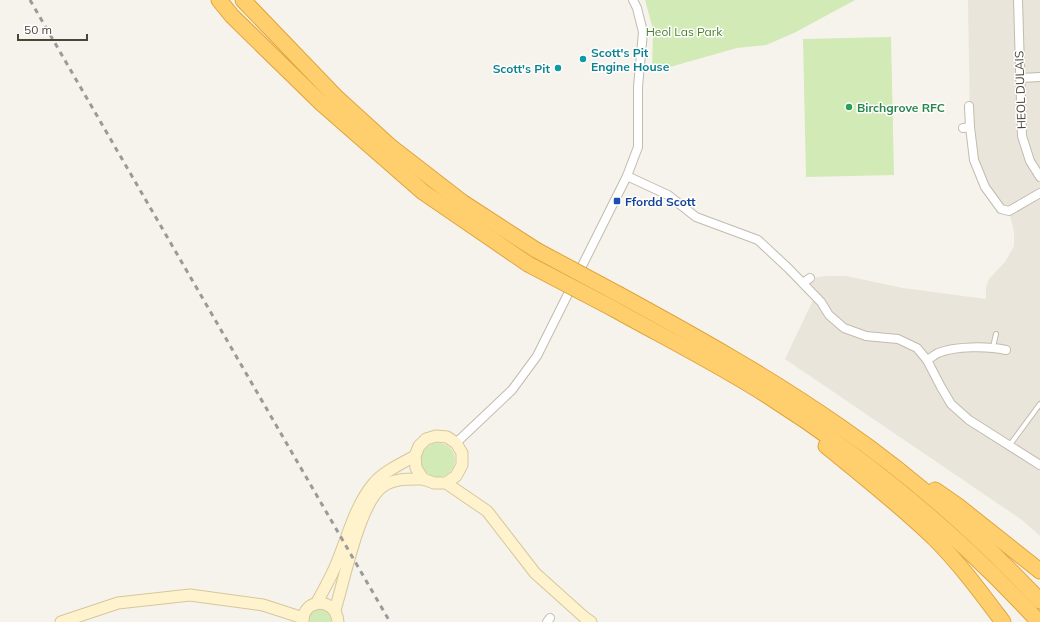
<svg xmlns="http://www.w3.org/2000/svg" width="1040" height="622" viewBox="0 0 1040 622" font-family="Mulish,sans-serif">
  <rect width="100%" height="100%" fill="#f6f3ec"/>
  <path fill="#eae5da" d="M 968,0 L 1040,0 L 1040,536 L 1022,520 L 785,359 L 815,296 L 803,283 L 810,278 L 827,276 L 846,276 L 903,288 L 986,299 L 986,287 L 989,279 L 1005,262 L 1014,246 L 1014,232 L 1009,211 L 985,187 L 970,127 Z"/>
  <g fill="#d2eab5">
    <path d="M 645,0 L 855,0 L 794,33 L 766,45 L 737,48 L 652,72 L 653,29 Z"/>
    <path d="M 891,37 L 894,175 L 806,177 L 803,39 Z"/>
    <circle cx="438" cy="460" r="17"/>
    <path d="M 318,608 L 326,610 L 331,617 L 331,622 L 308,622 C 308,615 311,611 318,608 Z"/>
  </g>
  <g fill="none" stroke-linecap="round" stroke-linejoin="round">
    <g stroke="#c2bbae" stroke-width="6">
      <g id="lane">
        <path d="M 993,347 L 996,334"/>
        <path d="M 1009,446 L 1040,404"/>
      </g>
    </g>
    <g stroke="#c2bbae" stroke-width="10">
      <g id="street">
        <path d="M 1018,0 L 1022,136 L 1030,161 L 1040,177"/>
        <path d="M 1020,78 L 1040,77"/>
        <path d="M 969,106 L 970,127"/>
        <path d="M 963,128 L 970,127 L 974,160 L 985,187 L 1001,209 L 1009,211 L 1040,193"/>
        <path d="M 627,176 L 668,195 L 696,217 L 758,240 L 788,268 L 821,302 L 829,315 L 844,328 L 866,336 L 898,339 L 917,348 L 927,360 L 941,387 L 951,404 L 969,420 L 1040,465"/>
        <path d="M 803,283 L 810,278"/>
        <path d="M 927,360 C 931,358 934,355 938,353 C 955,346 988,346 1006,350"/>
        <path d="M 456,443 L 512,390 L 537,356 L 627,176 L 638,147 L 638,87 L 643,32 L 637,8 L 633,0"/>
        <path d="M 547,622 L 550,618"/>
      </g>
    </g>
    <g stroke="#d6c79b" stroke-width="13">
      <g id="secondary">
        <path d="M 446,483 L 456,476 L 462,465 L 462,453 L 456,443 L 447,437 L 436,436 L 426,439 L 419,446 L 415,456 L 416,468 L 423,479 L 434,483 L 446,483 L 487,511 L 535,573 L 584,617 L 591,622"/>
        <path d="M 316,604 C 324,589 332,576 338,560 C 348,535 356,504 374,483 C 383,472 402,463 415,456"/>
        <path d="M 335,610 C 344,582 359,504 382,487 C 394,478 409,479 423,479"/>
        <path d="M 61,622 L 118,603 L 190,595 L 263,605 L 303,618"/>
        <path d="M 303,622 C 302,598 336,596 338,622"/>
      </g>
    </g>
    <g stroke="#e0a43c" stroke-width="17">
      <g id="highway">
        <path d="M 219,0 L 232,16 L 320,102 L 423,192 L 528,264"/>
        <path d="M 243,0 L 335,96 L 391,147 L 462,202 L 536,250"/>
        <path d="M 620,295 C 695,336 769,377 839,426 C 912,476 979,536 1040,601"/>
        <path d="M 612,308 C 664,337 718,364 768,396 C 867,459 959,535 1039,622"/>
        <path d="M 826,446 C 863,476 901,506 935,539 C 960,564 982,594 1003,622"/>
        <path d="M 935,490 L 958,506 L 1040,571"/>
      </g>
    </g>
    <use href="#lane" stroke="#fff" stroke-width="4"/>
    <use href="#street" stroke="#fff" stroke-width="8"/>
    <use href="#secondary" stroke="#fff3cd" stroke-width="11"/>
    <use href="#highway" stroke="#ffcf6e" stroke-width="15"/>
    <path stroke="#9a9a9a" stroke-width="3" stroke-dasharray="5 5" stroke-linecap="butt" d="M 30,0 L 390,622"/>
    <g stroke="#e0a43c" stroke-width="17" stroke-linecap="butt">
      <g id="highway-bridge">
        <path d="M 536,250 L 620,295"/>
        <path d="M 528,264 L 612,308"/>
      </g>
    </g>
    <use href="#highway-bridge" stroke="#ffcf6e" stroke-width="15"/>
  </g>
  <g fill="#0f9aa8" stroke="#fff" stroke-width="1.5">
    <circle cx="583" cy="59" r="4"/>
    <circle cx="558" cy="68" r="4"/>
  </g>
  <circle fill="#2e9e5b" stroke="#fff" stroke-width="1.5" cx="849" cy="107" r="4"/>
  <rect fill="#1a4fb4" stroke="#fff" stroke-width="1.5" x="613" y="197" width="8" height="8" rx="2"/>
  <g text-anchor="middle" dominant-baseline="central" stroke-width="3" stroke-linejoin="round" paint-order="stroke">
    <g font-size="12" fill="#4a7f2a" stroke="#fff">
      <text x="684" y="31">Heol Las Park</text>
    </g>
    <g font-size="12" font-weight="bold" fill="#0d838f" stroke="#fff" text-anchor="start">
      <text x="591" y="52">Scott's Pit<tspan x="591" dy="14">Engine House</tspan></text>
      <text x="550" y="68" text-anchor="end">Scott's Pit</text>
    </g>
    <g font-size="12" fill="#4b4439" stroke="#fff">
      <text transform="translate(1020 90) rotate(-92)">HEOL DULAIS</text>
    </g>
    <g font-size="12" font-weight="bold" fill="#27864d" stroke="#fff" text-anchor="start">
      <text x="857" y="107">Birchgrove RFC</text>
    </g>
    <g font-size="12" font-weight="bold" fill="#164399" stroke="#fff" text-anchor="start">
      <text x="625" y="201">Ffordd Scott</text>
    </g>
  </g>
  <path d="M18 34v6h69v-6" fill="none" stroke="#4b4439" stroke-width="2"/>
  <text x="24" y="34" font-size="12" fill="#4b4439" stroke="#ffffff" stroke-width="3" paint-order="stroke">50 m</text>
</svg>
